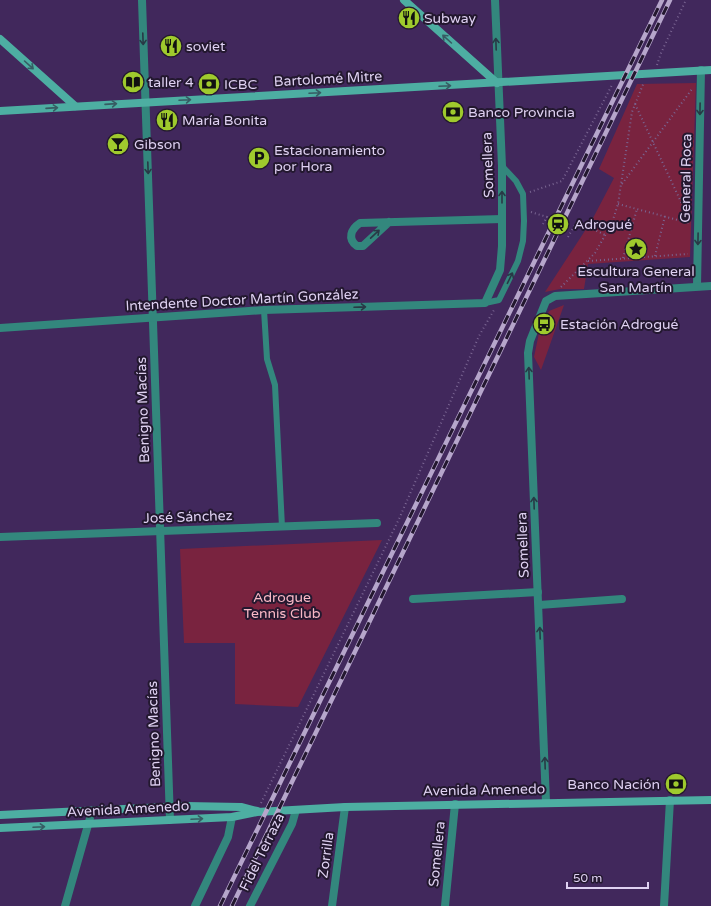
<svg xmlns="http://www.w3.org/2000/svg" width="711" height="906" viewBox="0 0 711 906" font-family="'Varela Round',sans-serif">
  <rect width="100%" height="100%" fill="#41285c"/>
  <g fill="#79233f">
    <path d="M 696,83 L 690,257 L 588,264 L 584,289 L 560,289 L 545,292 L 592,220 L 614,178 L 599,169 L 637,84 Z"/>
    <path d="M 564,305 L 541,370 L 534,357 L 539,333 L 549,311 Z"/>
    <path d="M 382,540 L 298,707 L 235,704 L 235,643 L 184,643 L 180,549 Z"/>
  </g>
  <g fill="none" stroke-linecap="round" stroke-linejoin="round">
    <g stroke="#7a6592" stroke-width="2" stroke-dasharray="1 3" stroke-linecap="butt">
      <path d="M 657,65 L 661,53 L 686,0"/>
      <path d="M 635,104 L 689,219"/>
      <path d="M 622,184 L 692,89"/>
      <path d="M 530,192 L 562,181 L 612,85"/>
      <path d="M 618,204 L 689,223"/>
      <path d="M 531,212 L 547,217 L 543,224"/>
      <path d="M 568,237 L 577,221 L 605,235"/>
      <path d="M 655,256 L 665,216"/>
      <path d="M 623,258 L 637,209"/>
      <path d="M 588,261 L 688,254"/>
      <path d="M 561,287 L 595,253 L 612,223 L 618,204 L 632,112 L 644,82"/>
      <path d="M 261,803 L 399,519 L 479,336 L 494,310"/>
    </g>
    <g stroke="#33877d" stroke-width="6">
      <path d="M 485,303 L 499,300 L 518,261 L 523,241 L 524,221 L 523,194 L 516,181 L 502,166"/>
      <path d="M 264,310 L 267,359 L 275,385 L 282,527"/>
    </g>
    <g stroke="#33877d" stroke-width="8">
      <path d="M 142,0 L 170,820"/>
      <path d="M 389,222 L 363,246 L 357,246 C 347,239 351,229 360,223 L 502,219"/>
      <path d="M 697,286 L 701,70"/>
      <path d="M 0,328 L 264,310 L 485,303 L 500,270 L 502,246 L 502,166 L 495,0"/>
      <path d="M 0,537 L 377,523"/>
      <path d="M 413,599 L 538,592"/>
      <path d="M 539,605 L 622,599"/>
      <path d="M 546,802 L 528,353 L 530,341 L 546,301 L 555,296 L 711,286"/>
      <path d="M 65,906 L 92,811"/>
      <path d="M 195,906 L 228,837 L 232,817"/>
      <path d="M 250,906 L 292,824 L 296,810"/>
      <path d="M 332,906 L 345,807"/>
      <path d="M 445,906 L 455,804"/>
      <path d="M 664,906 L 670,800"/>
    </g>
    <g stroke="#4daea2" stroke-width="8">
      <path d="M 404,0 L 497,83"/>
      <path d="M 0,39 L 75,106"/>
      <path d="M 0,111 L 711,70"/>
      <path d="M 0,815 L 186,806 L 241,807 L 257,811"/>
      <path d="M 0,828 L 232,817 L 257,812 L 345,807 L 711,800"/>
    </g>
    <g stroke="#b6a6cb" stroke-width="4.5">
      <g id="rail">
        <path d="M 220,906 L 662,0"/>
        <path d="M 232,906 L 670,0"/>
      </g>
    </g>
    <use href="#rail" stroke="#23182f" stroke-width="3" stroke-dasharray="9" stroke-linecap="butt"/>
  </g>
  <defs><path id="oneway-shaft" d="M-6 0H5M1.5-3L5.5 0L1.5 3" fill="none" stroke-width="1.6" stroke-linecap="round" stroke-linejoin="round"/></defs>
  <g stroke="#283946">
    <use href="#oneway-shaft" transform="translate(143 39) rotate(88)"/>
    <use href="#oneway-shaft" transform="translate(496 44) rotate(-92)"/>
    <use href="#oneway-shaft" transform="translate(700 109) rotate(91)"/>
    <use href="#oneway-shaft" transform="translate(148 168) rotate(88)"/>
    <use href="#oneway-shaft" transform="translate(502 197) rotate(-90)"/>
    <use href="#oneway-shaft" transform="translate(375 234) rotate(-43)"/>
    <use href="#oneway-shaft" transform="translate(698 239) rotate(91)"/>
    <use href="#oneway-shaft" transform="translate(510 278) rotate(-64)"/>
    <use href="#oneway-shaft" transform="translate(360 307) rotate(-2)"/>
    <use href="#oneway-shaft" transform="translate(529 373) rotate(-92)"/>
    <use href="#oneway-shaft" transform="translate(534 503) rotate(-92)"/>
    <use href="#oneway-shaft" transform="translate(540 633) rotate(-92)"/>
    <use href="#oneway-shaft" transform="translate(545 763) rotate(-92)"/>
  </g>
  <g stroke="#365c63">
    <use href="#oneway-shaft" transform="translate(447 39) rotate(-138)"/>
    <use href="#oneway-shaft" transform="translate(29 65) rotate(42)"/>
    <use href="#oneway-shaft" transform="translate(445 86) rotate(-3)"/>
    <use href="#oneway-shaft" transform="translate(315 93) rotate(-3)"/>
    <use href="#oneway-shaft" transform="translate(185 100) rotate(-3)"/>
    <use href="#oneway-shaft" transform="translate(111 104) rotate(-4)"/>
    <use href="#oneway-shaft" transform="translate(52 108) rotate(-4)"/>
    <use href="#oneway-shaft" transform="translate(197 819) rotate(-3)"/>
    <use href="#oneway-shaft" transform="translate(39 827) rotate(-3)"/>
  </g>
  <defs>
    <g id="restaurant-disc" transform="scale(1.15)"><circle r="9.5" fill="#9fca2d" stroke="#23182f"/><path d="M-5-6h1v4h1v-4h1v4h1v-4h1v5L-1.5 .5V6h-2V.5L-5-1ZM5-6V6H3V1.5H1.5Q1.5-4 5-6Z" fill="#111"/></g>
    <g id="library-disc" transform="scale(1.15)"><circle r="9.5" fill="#9fca2d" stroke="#23182f"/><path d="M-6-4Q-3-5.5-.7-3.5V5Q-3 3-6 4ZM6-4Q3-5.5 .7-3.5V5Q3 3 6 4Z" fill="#111"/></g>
    <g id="bank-disc" transform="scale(1.15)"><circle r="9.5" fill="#9fca2d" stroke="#23182f"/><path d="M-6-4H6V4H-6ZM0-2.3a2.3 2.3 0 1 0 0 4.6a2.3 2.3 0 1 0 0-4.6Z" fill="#111"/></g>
    <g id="bar-disc" transform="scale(1.15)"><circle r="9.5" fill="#9fca2d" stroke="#23182f"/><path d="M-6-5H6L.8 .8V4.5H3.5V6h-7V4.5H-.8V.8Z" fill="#111"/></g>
    <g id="parking-disc" transform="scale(1.15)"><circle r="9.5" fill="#9fca2d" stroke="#23182f"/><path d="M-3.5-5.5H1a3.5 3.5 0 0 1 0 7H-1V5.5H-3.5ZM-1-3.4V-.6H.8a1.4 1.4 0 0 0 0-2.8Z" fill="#111"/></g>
    <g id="station-disc" transform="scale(1.15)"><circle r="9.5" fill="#9fca2d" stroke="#23182f"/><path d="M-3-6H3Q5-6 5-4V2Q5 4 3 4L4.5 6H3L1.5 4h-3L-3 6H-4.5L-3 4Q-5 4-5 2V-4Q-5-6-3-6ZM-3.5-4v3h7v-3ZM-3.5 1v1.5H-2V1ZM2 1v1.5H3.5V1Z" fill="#111"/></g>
    <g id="sight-disc" transform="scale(1.15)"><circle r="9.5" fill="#9fca2d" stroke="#23182f"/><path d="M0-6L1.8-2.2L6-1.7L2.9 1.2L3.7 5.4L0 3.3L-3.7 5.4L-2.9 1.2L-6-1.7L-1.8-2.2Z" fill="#111"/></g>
    <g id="bus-disc" transform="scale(1.15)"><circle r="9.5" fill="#9fca2d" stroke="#23182f"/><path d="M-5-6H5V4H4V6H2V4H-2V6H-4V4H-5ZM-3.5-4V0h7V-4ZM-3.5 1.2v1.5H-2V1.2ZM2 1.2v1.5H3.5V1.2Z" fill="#111"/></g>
  </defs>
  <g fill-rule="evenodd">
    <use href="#restaurant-disc" x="409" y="18"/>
    <use href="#restaurant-disc" x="171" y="46"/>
    <use href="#library-disc" x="133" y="82"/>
    <use href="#bank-disc" x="209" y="84"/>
    <use href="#bank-disc" x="453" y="112"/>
    <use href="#restaurant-disc" x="167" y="120"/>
    <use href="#bar-disc" x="118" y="144"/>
    <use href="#parking-disc" x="259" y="158"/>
    <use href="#station-disc" x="558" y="224"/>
    <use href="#sight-disc" x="636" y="249"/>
    <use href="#bus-disc" x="544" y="324"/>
    <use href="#bank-disc" x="676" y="784"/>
  </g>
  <g text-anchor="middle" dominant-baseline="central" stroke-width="4" stroke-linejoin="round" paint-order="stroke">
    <g font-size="14" fill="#dfd1f2" stroke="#23182f" text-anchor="start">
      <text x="424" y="18">Subway</text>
      <text x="186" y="46">soviet</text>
      <text x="148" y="82">taller 4</text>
      <text x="224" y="84">ICBC</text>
      <text x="468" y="112">Banco Provincia</text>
      <text x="182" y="120">María Bonita</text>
      <text x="134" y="144">Gibson</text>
      <text x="274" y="150">Estacionamiento<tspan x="274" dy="16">por Hora</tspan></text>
      <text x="574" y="224">Adrogué</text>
      <text x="636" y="271" text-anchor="middle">Escultura General<tspan x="636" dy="16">San Martín</tspan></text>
      <text x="560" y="324">Estación Adrogué</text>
      <text x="660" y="784" text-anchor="end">Banco Nación</text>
    </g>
    <g font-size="14" fill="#dfd1f2" stroke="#23182f">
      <text transform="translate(328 79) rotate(-3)">Bartolomé Mitre</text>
      <text transform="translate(488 165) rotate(-92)">Somellera</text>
      <text transform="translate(686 178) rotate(-89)">General Roca</text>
      <text transform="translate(242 300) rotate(-3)">Intendente Doctor Martín González</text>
      <text transform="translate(143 410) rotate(-92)">Benigno Macías</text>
      <text transform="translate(188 517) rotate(-2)">José Sánchez</text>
      <text transform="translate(523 545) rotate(-92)">Somellera</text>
      <text transform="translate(154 734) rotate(-92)">Benigno Macías</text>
      <text transform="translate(484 790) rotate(-1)">Avenida Amenedo</text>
      <text transform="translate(128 809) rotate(-3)">Avenida Amenedo</text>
      <text transform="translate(262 852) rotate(-64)">Fidel Terraza</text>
      <text transform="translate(437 854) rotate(-84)">Somellera</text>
      <text transform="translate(326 855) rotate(-82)">Zorrilla</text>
    </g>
    <g font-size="14" fill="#fab8c6" stroke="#23182f">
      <text x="282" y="597">Adrogue<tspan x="282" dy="16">Tennis Club</tspan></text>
    </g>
  </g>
  <path d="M567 882v6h81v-6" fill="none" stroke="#dfd1f2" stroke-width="2"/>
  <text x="573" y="882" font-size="12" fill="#dfd1f2" stroke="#23182f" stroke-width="3" paint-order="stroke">50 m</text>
</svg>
